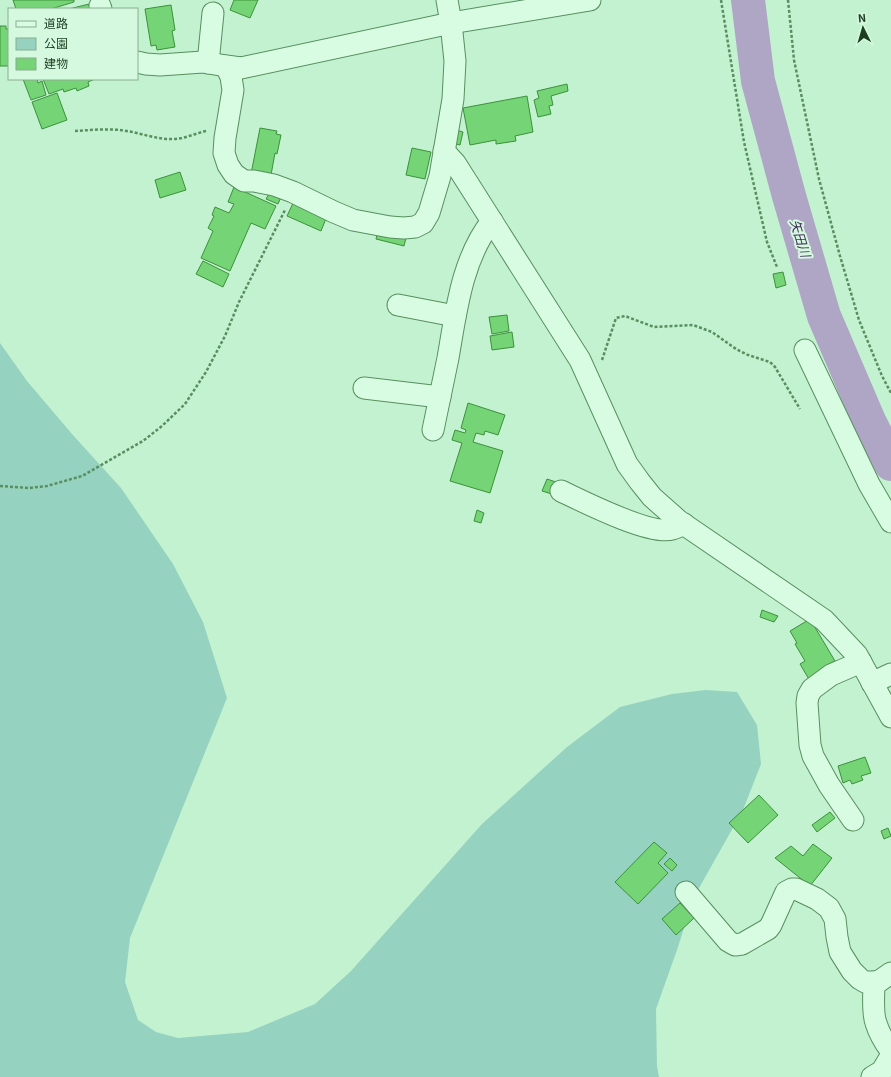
<svg xmlns="http://www.w3.org/2000/svg" width="891" height="1077" viewBox="0 0 891 1077" font-family="Georgia,'Noto Sans JP',serif">
  <rect width="100%" height="100%" fill="#c3f2d1"/>
  <path fill="#96d2c0" d="M 0,343 L 27,381 L 72,434 L 121,488 L 173,564 L 203,622 L 227,698 L 130,938 L 125,982 L 138,1020 L 156,1032 L 178,1038 L 248,1032 L 315,1004 L 351,971 L 482,824 L 567,747 L 620,707 L 672,694 L 706,690 L 737,692 L 757,725 L 761,764 L 743,810 L 694,897 L 677,950 L 656,1009 L 657,1066 L 659,1077 L 0,1077 Z"/>
  <g fill="none" stroke-linecap="round" stroke-linejoin="round">
    <path stroke="#afa6c5" stroke-width="34" d="M 748,0 L 758,81 L 789,196 L 824,316 L 869,421 L 891,464"/>
  </g>
  <g fill="#75d475" stroke="#3c913b">
    <path d="M 13,0 L 74,0 L 74,2 L 51,9 L 16,9 Z"/>
    <path d="M 234,0 L 258,0 L 250,18 L 230,10 Z"/>
    <path d="M 89,4 L 90,9 L 69,9 Z"/>
    <path d="M 171,5 L 175,30 L 172,31 L 175,47 L 157,50 L 156,45 L 151,46 L 145,9 Z"/>
    <path d="M 0,26 L 6,26 L 6,29 L 9,29 L 9,66 L 0,66 Z"/>
    <path d="M 23,79 L 37,79 L 38,83 L 42,81 L 46,95 L 31,100 Z"/>
    <path d="M 43,79 L 95,79 L 88,82 L 89,86 L 77,91 L 76,88 L 64,92 L 63,89 L 49,94 Z"/>
    <path d="M 567,84 L 568,91 L 551,96 L 553,105 L 549,106 L 551,114 L 538,117 L 534,100 L 539,98 L 537,91 Z"/>
    <path d="M 57,93 L 67,120 L 42,129 L 32,102 Z"/>
    <path d="M 527,96 L 533,132 L 515,136 L 516,141 L 496,144 L 496,140 L 470,145 L 463,108 Z"/>
    <path d="M 260,128 L 277,131 L 276,134 L 281,135 L 277,154 L 275,153 L 271,175 L 251,174 Z"/>
    <path d="M 456,130 L 463,132 L 460,145 L 453,143 Z"/>
    <path d="M 412,148 L 431,152 L 425,179 L 406,175 Z"/>
    <path d="M 180,172 L 186,190 L 160,198 L 155,180 Z"/>
    <path d="M 234,187 L 276,206 L 265,229 L 251,223 L 230,271 L 201,258 L 213,231 L 208,228 L 214,216 L 212,215 L 215,207 L 229,213 L 234,204 L 228,202 Z"/>
    <path d="M 270,192 L 281,197 L 278,204 L 266,199 Z"/>
    <path d="M 294,201 L 327,216 L 321,231 L 287,216 Z"/>
    <path d="M 378,231 L 406,238 L 404,246 L 376,239 Z"/>
    <path d="M 203,261 L 229,274 L 223,287 L 196,274 Z"/>
    <path d="M 783,272 L 786,285 L 776,288 L 773,274 Z"/>
    <path d="M 507,315 L 509,331 L 492,334 L 489,317 Z"/>
    <path d="M 512,332 L 514,347 L 492,350 L 490,336 Z"/>
    <path d="M 468,403 L 505,415 L 498,435 L 485,431 L 484,435 L 476,433 L 473,442 L 503,451 L 490,493 L 450,481 L 462,443 L 452,440 L 455,430 L 465,433 L 466,430 L 461,428 Z"/>
    <path d="M 547,479 L 559,483 L 555,495 L 542,491 Z"/>
    <path d="M 477,510 L 484,513 L 481,523 L 474,521 Z"/>
    <path d="M 762,610 L 778,616 L 774,622 L 760,617 Z"/>
    <path d="M 810,619 L 835,661 L 825,666 L 827,670 L 810,681 L 800,664 L 805,661 L 795,644 L 797,643 L 790,631 Z"/>
    <path d="M 865,757 L 871,773 L 861,776 L 863,780 L 852,784 L 850,780 L 843,783 L 838,766 Z"/>
    <path d="M 759,795 L 778,815 L 748,843 L 729,823 Z"/>
    <path d="M 830,812 L 835,818 L 817,832 L 812,825 Z"/>
    <path d="M 888,828 L 891,836 L 884,839 L 881,831 Z"/>
    <path d="M 654,842 L 667,853 L 658,863 L 668,873 L 638,904 L 615,882 Z"/>
    <path d="M 813,844 L 832,858 L 810,886 L 775,858 L 791,846 L 803,856 Z"/>
    <path d="M 670,858 L 677,865 L 672,871 L 664,864 Z"/>
    <path d="M 680,903 L 694,918 L 676,935 L 662,919 Z"/>
  </g>
  <g fill="none" stroke-linecap="round" stroke-linejoin="round">
    <g stroke="#588f5e" stroke-width="23">
      <g id="street">
        <path d="M 100,6 L 101,9"/>
        <path d="M 137,62 L 146,64 L 160,65 L 203,62 L 226,66 L 241,68 L 451,23 L 590,0"/>
        <path d="M 208,63 L 213,13"/>
        <path d="M 226,66 L 231,77 L 233,90 L 225,138 L 224,153 L 228,165 L 234,174 L 244,181 L 254,181 L 274,185 L 293,192 L 334,212 L 353,220 L 390,227 L 404,228 L 415,227 L 423,223 L 429,213 L 440,176 L 453,99 L 455,61 L 451,23 L 447,0"/>
        <path d="M 444,151 L 455,163 L 580,360 L 627,464 L 640,482 L 652,497 L 679,521 L 824,620 L 857,655 L 891,717"/>
        <path d="M 398,305 L 455,316"/>
        <path d="M 805,350 L 869,484 L 891,522"/>
        <path d="M 364,388 L 440,397"/>
        <path d="M 433,430 C 438,406 443,382 448,358 C 456,312 462,258 492,221"/>
        <path d="M 561,491 C 582,501 651,536 672,529 C 676,528 680,526 684,524"/>
        <path d="M 872,683 L 891,674"/>
        <path d="M 853,820 L 829,785 L 813,756 L 810,745 L 807,703 L 808,696 L 812,689 L 831,675 L 861,662"/>
        <path d="M 686,892 L 728,941 L 735,945 L 742,944 L 768,929 L 771,925 L 786,892 L 792,889 L 796,889 L 817,899 L 829,908 L 835,919 L 837,937 L 840,952 L 852,971 L 860,979 L 865,982 L 878,982 L 891,973"/>
        <path d="M 874,982 C 874,993 872,1013 876,1023 C 879,1033 885,1043 891,1051"/>
        <path d="M 872,1077 L 882,1071 L 891,1056"/>
      </g>
    </g>
    <g stroke="#588f5e" stroke-width="2.5" stroke-dasharray="3 2" stroke-linecap="butt">
      <path d="M 721,0 L 744,142 L 767,242 L 777,267"/>
      <path d="M 788,0 L 794,60 L 819,179 L 840,256 L 859,320 L 882,376 L 891,393"/>
      <path d="M 75,131 C 92,130 110,128 127,131 C 145,134 163,142 182,138 C 190,136 198,133 206,131"/>
      <path d="M 602,360 L 616,318 L 625,316 L 654,327 L 693,325 L 712,332 L 736,349 L 748,355 L 770,362 L 775,367 L 800,409"/>
      <path d="M 0,486 L 29,488 L 47,486 L 82,476 L 143,441 L 162,426 L 185,404 L 206,372 L 225,336 L 239,302 L 285,210"/>
    </g>
    <use href="#street" stroke="#d8fce2" stroke-width="21"/>
  </g>
  <g text-anchor="middle" dominant-baseline="central" stroke-width="4" stroke-linejoin="round" paint-order="stroke">
    <g font-size="13" font-style="italic" fill="#462b5f" stroke="#d4f9df">
      <text transform="translate(801 238) rotate(73)">矢田川</text>
    </g>
  </g>
  <rect x="8" y="8" width="130" height="72" fill="#d4f9df" stroke="#8bae92"/>
  <rect x="16" y="21" width="20" height="6" fill="#d8fce2" stroke="#8bae92"/>
  <text x="44" y="28" font-size="12" fill="#1d3d1f">道路</text>
  <rect x="16" y="38" width="20" height="12" fill="#96d2c0" stroke="#8bae92"/>
  <text x="44" y="48" font-size="12" fill="#1d3d1f">公園</text>
  <rect x="16" y="58" width="20" height="12" fill="#75d475" stroke="#8bae92"/>
  <text x="44" y="68" font-size="12" fill="#1d3d1f">建物</text>
  <g transform="translate(863 28) rotate(355)" stroke="#d4f9df" stroke-width="3" paint-order="stroke">
  <path d="M0-3L7 15L0 10L-7 15Z" fill="#1d3d1f"/>
  <text y="-6" font-size="11" font-weight="bold" text-anchor="middle" fill="#1d3d1f">N</text>
  </g>
</svg>
